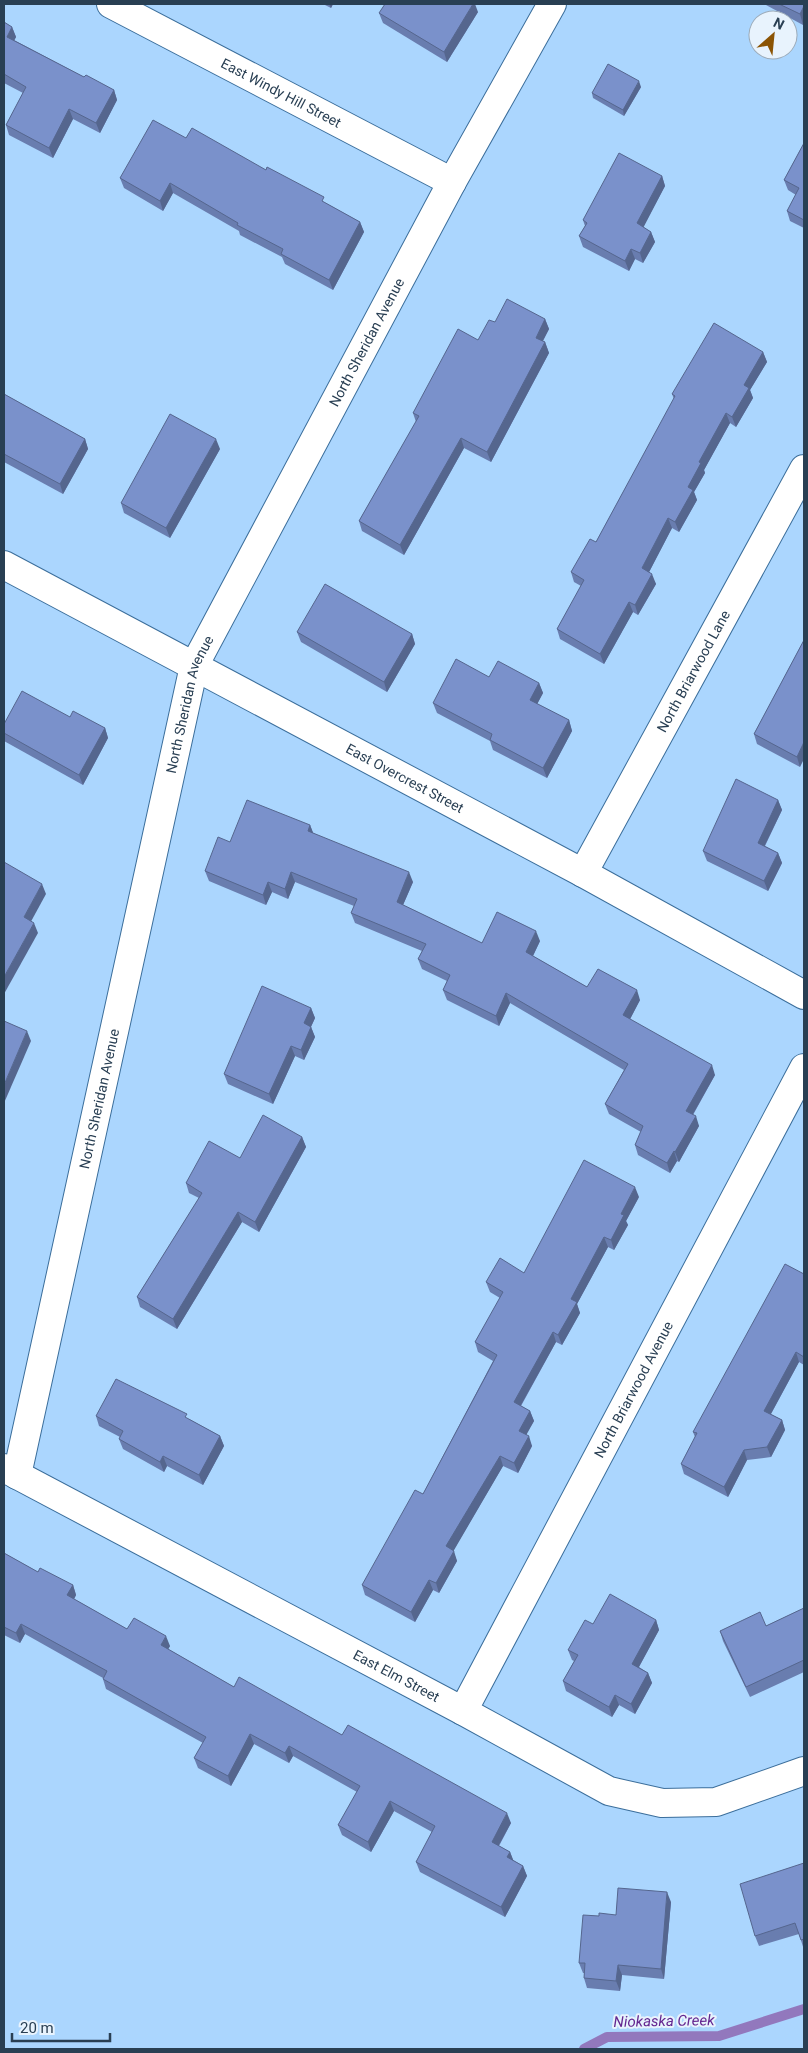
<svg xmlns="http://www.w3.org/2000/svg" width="808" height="2053" viewBox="0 0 808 2053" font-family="Roboto,sans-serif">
  <rect width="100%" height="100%" fill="#abd6fe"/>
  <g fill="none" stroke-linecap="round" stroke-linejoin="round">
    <path stroke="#9278bd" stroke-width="10" d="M 584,2049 L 607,2037 L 719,2036 L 804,2009"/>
    <g stroke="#3b6e9b" stroke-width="30">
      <g id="minor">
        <path id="s1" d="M 111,4 L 452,182"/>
        <path id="s2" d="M 4,565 L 583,873 L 804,995"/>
        <path id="s3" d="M 583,873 L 804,469"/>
        <path id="s4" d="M 4,1468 L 463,1711 L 609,1791 L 662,1803 L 716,1802 L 804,1771"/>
        <path id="s5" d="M 17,1475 L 194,666 L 452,182 L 552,4"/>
        <path id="s6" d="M 463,1711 L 804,1068"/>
      </g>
    </g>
    <use href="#minor" stroke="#fff" stroke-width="28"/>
  </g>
  <g fill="#697daf">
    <path d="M 323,4 L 333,4 L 331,8 Z"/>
    <path d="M 765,4 L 804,4 L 803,25 L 766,5 Z"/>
    <path d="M 478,12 L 447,62 L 383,23 L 379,13 Z"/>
    <path d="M 4,22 L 12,27 L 16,37 L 14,40 L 84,77 L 114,90 L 117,100 L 100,133 L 73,119 L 53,158 L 9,135 L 6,125 L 23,93 L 4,83 Z"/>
    <path d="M 641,87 L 624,116 L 593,98 L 592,93 Z"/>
    <path d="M 186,138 L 266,170 L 360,222 L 364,232 L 333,290 L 285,264 L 282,257 L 240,235 L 239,231 L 173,193 L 163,211 L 124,188 L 120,178 Z"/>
    <path d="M 804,143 L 804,228 L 790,221 L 787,211 L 796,195 L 788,190 L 784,180 Z"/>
    <path d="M 662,176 L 665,186 L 643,227 L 651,232 L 655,242 L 643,263 L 635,259 L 629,271 L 583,247 L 579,236 L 585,226 L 583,220 Z"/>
    <path d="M 545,319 L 549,329 L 543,341 L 545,342 L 549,353 L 491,462 L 464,448 L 404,555 L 362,531 L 359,521 L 416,422 L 413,413 L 495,322 Z"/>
    <path d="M 763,352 L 767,362 L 750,390 L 753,398 L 736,427 L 730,423 L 704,470 L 705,473 L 694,492 L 697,500 L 679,532 L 672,528 L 649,572 L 656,584 L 638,615 L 633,612 L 604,664 L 560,639 L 557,629 L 581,586 L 574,582 L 571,572 L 596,542 L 674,399 L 672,394 Z"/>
    <path d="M 4,394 L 85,439 L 88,449 L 63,494 L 4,462 Z"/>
    <path d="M 220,449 L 170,538 L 124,513 L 121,503 Z"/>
    <path d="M 297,632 L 412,634 L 415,644 L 387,692 L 301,642 Z"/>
    <path d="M 804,640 L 800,767 L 757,744 L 754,734 Z"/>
    <path d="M 489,677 L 539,683 L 543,693 L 537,704 L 569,720 L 572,731 L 547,778 L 493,750 L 490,741 L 437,713 L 433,703 Z"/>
    <path d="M 70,717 L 105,728 L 108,738 L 83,785 L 4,741 L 4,724 Z"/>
    <path d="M 778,800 L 782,810 L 765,846 L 778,853 L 782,863 L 768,891 L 707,861 L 703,851 Z"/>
    <path d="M 310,825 L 313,833 L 413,882 L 403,905 L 482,943 L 540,941 L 533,956 L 587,987 L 640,1000 L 630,1019 L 715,1075 L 693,1115 L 699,1126 L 679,1162 L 677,1161 L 670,1173 L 638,1155 L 635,1145 L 641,1132 L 609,1114 L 605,1104 L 624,1070 L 510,1003 L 499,1026 L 447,1000 L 443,990 L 447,981 L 422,969 L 418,959 L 422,951 L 355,923 L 351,913 L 354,906 L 295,882 L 288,899 L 272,892 L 266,905 L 209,881 L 205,871 L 230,842 Z"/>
    <path d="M 311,1008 L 315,1018 L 311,1027 L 315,1037 L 304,1060 L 295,1056 L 273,1104 L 228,1084 L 224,1074 Z"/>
    <path d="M 302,1137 L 306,1147 L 259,1232 L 242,1222 L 177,1329 L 140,1307 L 137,1297 L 199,1198 L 189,1193 L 186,1183 L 240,1158 Z"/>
    <path d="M 639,1197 L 626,1221 L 628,1225 L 614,1250 L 608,1247 L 577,1304 L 580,1313 L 562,1345 L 556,1342 L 521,1406 L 530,1411 L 534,1421 L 526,1434 L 532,1446 L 518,1473 L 503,1466 L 453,1551 L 457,1561 L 439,1593 L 433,1590 L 415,1622 L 365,1595 L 362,1585 L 423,1494 L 493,1361 L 478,1352 L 475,1342 L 500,1298 L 490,1292 L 486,1282 L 524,1273 Z"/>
    <path d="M 804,1274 L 804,1365 L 799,1362 L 771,1414 L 782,1420 L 785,1430 L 771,1457 L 747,1460 L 728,1497 L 684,1474 L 681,1464 L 695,1437 L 693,1432 Z"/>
    <path d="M 96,1416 L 189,1419 L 220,1436 L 224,1446 L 203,1485 L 167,1466 L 164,1472 L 123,1449 L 119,1439 L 120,1437 L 99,1426 Z"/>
    <path d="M 4,1553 L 38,1572 L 73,1585 L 76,1595 L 74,1599 L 127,1629 L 170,1646 L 168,1649 L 234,1687 L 342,1735 L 511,1823 L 499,1846 L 510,1852 L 513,1860 L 523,1866 L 527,1876 L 505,1917 L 420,1872 L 416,1862 L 432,1832 L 394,1811 L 371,1852 L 342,1835 L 338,1825 L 357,1792 L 293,1756 L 289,1763 L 254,1744 L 231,1786 L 198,1768 L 194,1758 L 203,1743 L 106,1689 L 103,1679 L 103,1678 L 25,1634 L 20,1643 L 4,1635 Z"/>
    <path d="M 804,1608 L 804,1672 L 750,1697 L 723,1641 L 720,1631 L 766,1626 Z"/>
    <path d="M 656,1620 L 659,1630 L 639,1667 L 648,1673 L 652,1683 L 635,1714 L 619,1705 L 612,1717 L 566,1691 L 563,1681 L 574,1661 L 572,1660 L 568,1650 L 593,1624 Z"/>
    <path d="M 804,1863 L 804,1950 L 799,1934 L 759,1946 L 755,1936 Z"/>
    <path d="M 671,1902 L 664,1979 L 622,1975 L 620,1991 L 587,1988 L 584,1978 L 584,1973 L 583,1973 L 579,1963 L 599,1916 L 616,1915 Z"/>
  </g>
  <g fill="#55668e">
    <path d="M 329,4 L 333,4 L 331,8 Z"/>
    <path d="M 473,4 L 475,4 L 478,12 L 447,62 L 444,52 Z"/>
    <path d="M 804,6 L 804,23 L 803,25 L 800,14 Z"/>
    <path d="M 12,27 L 16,37 L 11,47 L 7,37 Z"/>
    <path d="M 639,81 L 641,87 L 624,116 L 623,110 Z"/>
    <path d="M 114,90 L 117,100 L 100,133 L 96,123 Z"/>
    <path d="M 69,109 L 73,119 L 53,158 L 49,148 Z"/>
    <path d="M 662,176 L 665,186 L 640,234 L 637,223 Z"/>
    <path d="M 170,183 L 173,193 L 163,211 L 160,201 Z"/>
    <path d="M 360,222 L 364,232 L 333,290 L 329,280 Z"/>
    <path d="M 651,232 L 655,242 L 643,263 L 640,253 Z"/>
    <path d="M 631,249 L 635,259 L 629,271 L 625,261 Z"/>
    <path d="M 545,319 L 549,329 L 539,348 L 536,338 Z"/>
    <path d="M 545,342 L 549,353 L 491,462 L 487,452 Z"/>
    <path d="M 763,352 L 767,362 L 750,390 L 753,398 L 736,427 L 732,417 L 744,385 Z"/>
    <path d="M 726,413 L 730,423 L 704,470 L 705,473 L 694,492 L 697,500 L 679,532 L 675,522 L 688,487 L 699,462 Z"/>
    <path d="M 461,438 L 464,448 L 404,555 L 400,545 Z"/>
    <path d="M 85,439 L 88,449 L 63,494 L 60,484 Z"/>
    <path d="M 216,439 L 220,449 L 170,538 L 166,528 Z"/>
    <path d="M 668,518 L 672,528 L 646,578 L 642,568 Z"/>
    <path d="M 652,574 L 656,584 L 638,615 L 635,605 Z"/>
    <path d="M 629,602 L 633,612 L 604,664 L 600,654 Z"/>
    <path d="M 412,634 L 415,644 L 387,692 L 384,682 Z"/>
    <path d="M 539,683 L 543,693 L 534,710 L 530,700 Z"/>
    <path d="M 569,720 L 572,731 L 547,778 L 543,768 Z"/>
    <path d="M 105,728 L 108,738 L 83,785 L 79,775 Z"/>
    <path d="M 804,742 L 804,759 L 800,767 L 797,757 Z"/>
    <path d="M 778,800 L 782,810 L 761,853 L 758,843 Z"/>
    <path d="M 310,825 L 314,835 L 308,831 Z"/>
    <path d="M 778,853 L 782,863 L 768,891 L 764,881 Z"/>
    <path d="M 291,872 L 295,882 L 288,899 L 285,889 Z"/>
    <path d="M 409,872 L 413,882 L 400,912 L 397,902 Z"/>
    <path d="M 268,882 L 272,892 L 266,905 L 263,895 Z"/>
    <path d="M 42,884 L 46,894 L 28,927 L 24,917 Z"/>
    <path d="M 34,923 L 38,933 L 4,994 L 4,977 Z"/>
    <path d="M 536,931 L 540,941 L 530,962 L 526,952 Z"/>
    <path d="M 637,990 L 640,1000 L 627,1025 L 623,1015 Z"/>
    <path d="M 506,993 L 510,1003 L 499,1026 L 496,1016 Z"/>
    <path d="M 311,1008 L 315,1018 L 308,1033 L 304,1023 Z"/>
    <path d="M 311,1027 L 315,1037 L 304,1060 L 301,1050 Z"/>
    <path d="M 27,1031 L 31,1041 L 4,1103 L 4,1085 Z"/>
    <path d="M 291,1046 L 295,1056 L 273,1104 L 269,1094 Z"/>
    <path d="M 712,1065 L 715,1075 L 689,1121 L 686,1111 Z"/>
    <path d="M 696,1116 L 699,1126 L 679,1162 L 675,1152 Z"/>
    <path d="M 302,1137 L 306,1147 L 259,1232 L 255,1222 Z"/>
    <path d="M 674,1151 L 677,1161 L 670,1173 L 667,1163 Z"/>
    <path d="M 635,1187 L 639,1197 L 626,1221 L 628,1225 L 614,1250 L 611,1240 L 621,1214 Z"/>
    <path d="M 238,1212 L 242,1222 L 177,1329 L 173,1319 Z"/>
    <path d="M 604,1237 L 608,1247 L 577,1304 L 580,1313 L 562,1345 L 558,1335 L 571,1299 Z"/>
    <path d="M 553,1332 L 556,1342 L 517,1412 L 514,1402 Z"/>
    <path d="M 796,1352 L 799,1362 L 767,1421 L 764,1411 Z"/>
    <path d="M 530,1411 L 534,1421 L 523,1441 L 519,1431 Z"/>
    <path d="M 782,1420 L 785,1430 L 771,1457 L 767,1447 Z"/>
    <path d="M 220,1436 L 224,1446 L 203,1485 L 199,1475 Z"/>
    <path d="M 529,1436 L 532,1446 L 518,1473 L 514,1463 Z"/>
    <path d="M 744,1450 L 747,1460 L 728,1497 L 724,1487 Z"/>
    <path d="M 163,1456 L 167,1466 L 164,1472 L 160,1462 Z"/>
    <path d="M 500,1456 L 503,1466 L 450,1557 L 446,1546 Z"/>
    <path d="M 454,1551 L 457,1561 L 439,1593 L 436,1583 Z"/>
    <path d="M 429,1580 L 433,1590 L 415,1622 L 411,1612 Z"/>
    <path d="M 73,1585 L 76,1595 L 71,1605 L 67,1595 Z"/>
    <path d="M 656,1620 L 659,1630 L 635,1674 L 632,1664 Z"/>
    <path d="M 21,1624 L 25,1634 L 20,1643 L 16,1633 Z"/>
    <path d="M 166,1636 L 170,1646 L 165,1655 L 161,1645 Z"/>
    <path d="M 648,1673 L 652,1683 L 635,1714 L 631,1704 Z"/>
    <path d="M 615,1695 L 619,1705 L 612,1717 L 609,1707 Z"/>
    <path d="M 250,1734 L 254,1744 L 231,1786 L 228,1776 Z"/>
    <path d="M 289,1746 L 293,1756 L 289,1763 L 285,1753 Z"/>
    <path d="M 390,1801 L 394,1811 L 371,1852 L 368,1842 Z"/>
    <path d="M 507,1813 L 511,1823 L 495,1852 L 492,1842 Z"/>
    <path d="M 510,1852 L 514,1862 L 507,1857 Z"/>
    <path d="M 523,1866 L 527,1876 L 505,1917 L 501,1907 Z"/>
    <path d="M 667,1892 L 671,1902 L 664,1979 L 661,1969 Z"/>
    <path d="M 618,1965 L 622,1975 L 620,1991 L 616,1981 Z"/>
  </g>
  <g fill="#7a91cb" stroke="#55668e">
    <path d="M 385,4 L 473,4 L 444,52 L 379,13 Z"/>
    <path d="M 779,4 L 804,4 L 804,6 L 800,14 Z"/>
    <path d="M 4,22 L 12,27 L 7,37 L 84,77 L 86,75 L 114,90 L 96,123 L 69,109 L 49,148 L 6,125 L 26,87 L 4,74 Z"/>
    <path d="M 608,64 L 639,81 L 623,110 L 592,93 Z"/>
    <path d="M 153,120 L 186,138 L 192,128 L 266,170 L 267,167 L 324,197 L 322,201 L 360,222 L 329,280 L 281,254 L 283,249 L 237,225 L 238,223 L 170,183 L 160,201 L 120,178 Z"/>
    <path d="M 804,143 L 804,220 L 787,211 L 799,188 L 784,180 Z"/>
    <path d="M 619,153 L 662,176 L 637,223 L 651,232 L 640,253 L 631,249 L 625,261 L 579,236 L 587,223 L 583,220 Z"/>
    <path d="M 507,299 L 545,319 L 536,338 L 545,342 L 487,452 L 461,438 L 400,545 L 359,521 L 419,416 L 413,413 L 458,329 L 478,340 L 489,320 L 495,322 Z"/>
    <path d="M 714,323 L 763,352 L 744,385 L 749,388 L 732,417 L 726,413 L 699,462 L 701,463 L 688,487 L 693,490 L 675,522 L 668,518 L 642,568 L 652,574 L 635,605 L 629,602 L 600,654 L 557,629 L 584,580 L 571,572 L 590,539 L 596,542 L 675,396 L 672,394 Z"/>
    <path d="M 4,394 L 85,439 L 60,484 L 4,454 Z"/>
    <path d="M 170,414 L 216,439 L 166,528 L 121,503 Z"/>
    <path d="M 325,584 L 412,634 L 384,682 L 297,632 Z"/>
    <path d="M 804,640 L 804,742 L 797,757 L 754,734 Z"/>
    <path d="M 456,659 L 489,677 L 498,661 L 539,683 L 530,700 L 569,720 L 543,768 L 490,740 L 492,734 L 433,703 Z"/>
    <path d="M 22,691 L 70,717 L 73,711 L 105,728 L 79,775 L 4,733 L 4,724 Z"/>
    <path d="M 736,779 L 778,800 L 758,843 L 778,853 L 764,881 L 703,851 Z"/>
    <path d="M 247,800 L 310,825 L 308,831 L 409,872 L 397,902 L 482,943 L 497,912 L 536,931 L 526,952 L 587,987 L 598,969 L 637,990 L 623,1015 L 712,1065 L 686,1111 L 696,1116 L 675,1152 L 674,1151 L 667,1163 L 635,1145 L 643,1126 L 605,1104 L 628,1064 L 506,993 L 496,1016 L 443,990 L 450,975 L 418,959 L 426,944 L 351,913 L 357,899 L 291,872 L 285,889 L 268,882 L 263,895 L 205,871 L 218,837 L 230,842 Z"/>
    <path d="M 4,862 L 42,884 L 24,917 L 34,923 L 4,977 Z"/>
    <path d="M 262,986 L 311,1008 L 304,1023 L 311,1027 L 301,1050 L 291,1046 L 269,1094 L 224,1074 Z"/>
    <path d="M 4,1021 L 27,1031 L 4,1085 Z"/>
    <path d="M 263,1115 L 302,1137 L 255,1222 L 238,1212 L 173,1319 L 137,1297 L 202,1193 L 186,1183 L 209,1141 L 240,1158 Z"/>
    <path d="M 584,1160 L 635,1187 L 621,1214 L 624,1215 L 611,1240 L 604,1237 L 571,1299 L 577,1302 L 558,1335 L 553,1332 L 514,1402 L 530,1411 L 519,1431 L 529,1436 L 514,1463 L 500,1456 L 446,1546 L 454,1551 L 436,1583 L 429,1580 L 411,1612 L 362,1585 L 415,1490 L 423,1494 L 497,1355 L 475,1342 L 503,1292 L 486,1282 L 500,1258 L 524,1273 Z"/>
    <path d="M 785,1264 L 804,1274 L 804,1357 L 796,1352 L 764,1411 L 782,1420 L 767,1447 L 744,1450 L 724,1487 L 681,1464 L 697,1433 L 693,1432 Z"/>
    <path d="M 116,1379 L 187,1414 L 185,1417 L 220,1436 L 199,1475 L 163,1456 L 160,1462 L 119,1439 L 123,1431 L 96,1416 Z"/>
    <path d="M 4,1553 L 38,1572 L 40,1568 L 73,1585 L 67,1595 L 127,1629 L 134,1618 L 166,1636 L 161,1645 L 234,1687 L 239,1677 L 342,1735 L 348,1725 L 507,1813 L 492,1842 L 510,1852 L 507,1857 L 523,1866 L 501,1907 L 416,1862 L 435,1826 L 390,1801 L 368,1842 L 338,1825 L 360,1786 L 289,1746 L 285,1753 L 250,1734 L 228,1776 L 194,1758 L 206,1737 L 103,1679 L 107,1671 L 21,1624 L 16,1633 L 4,1627 Z"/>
    <path d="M 610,1594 L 656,1620 L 632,1664 L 648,1673 L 631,1704 L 615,1695 L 609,1707 L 563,1681 L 578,1655 L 568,1650 L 585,1620 L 593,1624 Z"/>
    <path d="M 804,1608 L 804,1660 L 746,1687 L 720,1631 L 760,1612 L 766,1626 Z"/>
    <path d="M 804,1863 L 804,1939 L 801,1940 L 795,1923 L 755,1936 L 740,1884 Z"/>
    <path d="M 618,1888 L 667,1892 L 661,1969 L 618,1965 L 616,1981 L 584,1978 L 585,1963 L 579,1963 L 583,1915 L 599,1916 L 599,1913 L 616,1915 Z"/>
  </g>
  <g text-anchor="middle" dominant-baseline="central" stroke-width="4" stroke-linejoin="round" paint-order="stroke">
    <g font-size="14" fill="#293f53" stroke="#e8f3fd">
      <text stroke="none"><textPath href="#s1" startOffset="192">East Windy Hill Street</textPath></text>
      <text stroke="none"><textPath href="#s5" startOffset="1195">North Sheridan Avenue</textPath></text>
      <text stroke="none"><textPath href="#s3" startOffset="230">North Briarwood Lane</textPath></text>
      <text stroke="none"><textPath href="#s5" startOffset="790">North Sheridan Avenue</textPath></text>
      <text stroke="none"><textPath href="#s2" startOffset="454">East Overcrest Street</textPath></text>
      <text stroke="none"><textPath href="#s5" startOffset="385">North Sheridan Avenue</textPath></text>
      <text stroke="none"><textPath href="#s6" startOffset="364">North Briarwood Avenue</textPath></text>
      <text stroke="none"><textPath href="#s4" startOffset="444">East Elm Street</textPath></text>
    </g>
    <g font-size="15" font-style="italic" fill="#642690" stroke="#e8f3fd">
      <text transform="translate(664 2021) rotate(-1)">Niokaska Creek</text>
    </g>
  </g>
  <rect width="808" height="2053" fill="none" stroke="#293f53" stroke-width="10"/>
  <g transform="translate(773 35) rotate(27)"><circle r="24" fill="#e8f3fd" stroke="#9cabb9"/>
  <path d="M0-4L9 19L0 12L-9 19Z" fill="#8b5405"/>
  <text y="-8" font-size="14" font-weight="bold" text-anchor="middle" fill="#293f53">N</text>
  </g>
  <path d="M12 2033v8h98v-8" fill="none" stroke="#293f53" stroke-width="2.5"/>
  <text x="20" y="2033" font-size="15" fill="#293f53" stroke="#e8f3fd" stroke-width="4" paint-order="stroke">20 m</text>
</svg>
